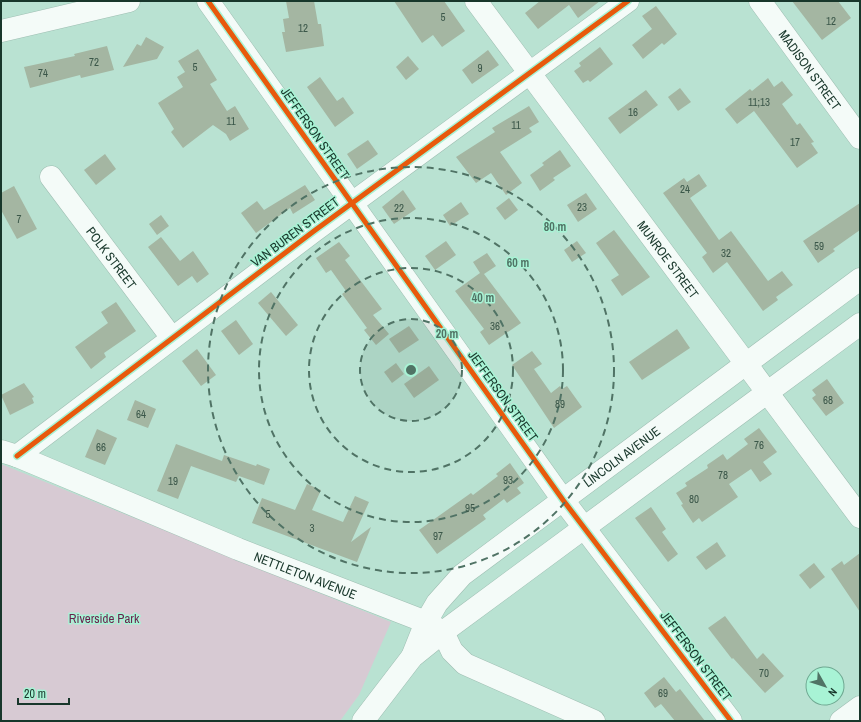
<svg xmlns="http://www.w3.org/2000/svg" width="861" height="722" viewBox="0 0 861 722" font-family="'Archivo Narrow',sans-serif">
  <rect width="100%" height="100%" fill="#b9e2d2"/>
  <path fill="#d7cad3" d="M 1,464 L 391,622 L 359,695 L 340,721 L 1,721 Z"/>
  <g fill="#a4b6a2">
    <path d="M 286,1 L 314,1 L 318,24 L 321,24 L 324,46 L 286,52 L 282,32 L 285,32 L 283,19 L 289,18 Z"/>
    <path d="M 394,1 L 444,1 L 465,31 L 442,47 L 433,35 L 422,43 Z"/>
    <path d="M 540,1 L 600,1 L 578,18 L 569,5 L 538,29 L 525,13 Z"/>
    <path d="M 792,1 L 838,1 L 851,18 L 822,40 Z"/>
    <path d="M 656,6 L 677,34 L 664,45 L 662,43 L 643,59 L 632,45 L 652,29 L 642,16 Z"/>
    <path d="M 146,37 L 164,47 L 157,59 L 123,67 L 137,44 L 141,46 Z"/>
    <path d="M 107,46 L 114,70 L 81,78 L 80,75 L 30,88 L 24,67 L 75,56 L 74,54 Z"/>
    <path d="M 600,47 L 613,64 L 590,82 L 588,80 L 583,83 L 574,71 L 581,66 L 579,63 Z"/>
    <path d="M 198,49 L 217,80 L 210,84 L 227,111 L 235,106 L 249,129 L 230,141 L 226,134 L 213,125 L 183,148 L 171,132 L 174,129 L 158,103 L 183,87 L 177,77 L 185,72 L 178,61 Z"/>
    <path d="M 488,50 L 499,65 L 472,84 L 462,70 Z"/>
    <path d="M 408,56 L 419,69 L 406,80 L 396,67 Z"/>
    <path d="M 320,77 L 337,101 L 343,97 L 354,113 L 335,127 L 307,87 Z"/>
    <path d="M 768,78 L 774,87 L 782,81 L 793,95 L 782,104 L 797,125 L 800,123 L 814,142 L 811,143 L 818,153 L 797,168 L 754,111 L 737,124 L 725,109 L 750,89 L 752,91 Z"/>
    <path d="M 680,88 L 691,102 L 678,111 L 668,97 Z"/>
    <path d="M 646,90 L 658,105 L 620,134 L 608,118 Z"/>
    <path d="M 529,106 L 539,122 L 529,128 L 532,132 L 500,152 L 522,183 L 506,195 L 491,173 L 476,183 L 456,157 L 495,132 L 492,128 Z"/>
    <path d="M 368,140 L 378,154 L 357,169 L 347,154 Z"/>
    <path d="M 560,150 L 571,166 L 553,178 L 555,180 L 540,191 L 530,175 L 544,165 L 542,163 Z"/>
    <path d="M 105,154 L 116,169 L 96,185 L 84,170 Z"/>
    <path d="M 699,174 L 707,186 L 690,198 L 719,240 L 731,231 L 768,281 L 782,271 L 793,285 L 776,297 L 778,300 L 763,311 L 727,262 L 713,273 L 702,257 L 707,253 L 663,193 L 684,178 L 687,182 Z"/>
    <path d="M 305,185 L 315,200 L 293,214 L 290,208 L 256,233 L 241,213 L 257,201 L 264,210 Z"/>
    <path d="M 14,186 L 37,229 L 17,239 L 1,210 L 1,193 Z"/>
    <path d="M 403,190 L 416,209 L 394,224 L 382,207 Z"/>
    <path d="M 586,193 L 597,209 L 578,222 L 567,205 Z"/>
    <path d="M 509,198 L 518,210 L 505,220 L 496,208 Z"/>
    <path d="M 461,202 L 469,214 L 450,226 L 443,215 Z"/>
    <path d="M 860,203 L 860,230 L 833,249 L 835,251 L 818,263 L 803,241 Z"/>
    <path d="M 161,215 L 169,226 L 157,235 L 149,224 Z"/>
    <path d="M 614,230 L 650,277 L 622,296 L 611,280 L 619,275 L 596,243 Z"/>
    <path d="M 161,237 L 180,261 L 193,251 L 209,274 L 197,283 L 192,276 L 178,286 L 148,247 Z"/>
    <path d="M 446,241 L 456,255 L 435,270 L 425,256 Z"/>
    <path d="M 577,241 L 586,253 L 572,262 L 564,250 Z"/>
    <path d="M 339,242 L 350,256 L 345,260 L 382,309 L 373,315 L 389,334 L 376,345 L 364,330 L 367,328 L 342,294 L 346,291 L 331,270 L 326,273 L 316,258 Z"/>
    <path d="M 487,253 L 496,266 L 484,274 L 521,323 L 489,345 L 480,332 L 484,329 L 455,291 L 480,273 L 473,262 Z"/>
    <path d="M 271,292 L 298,325 L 286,336 L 258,303 Z"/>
    <path d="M 116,302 L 136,331 L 104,353 L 106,357 L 91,369 L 75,347 L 108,323 L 101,312 Z"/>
    <path d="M 236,320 L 253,344 L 239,355 L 221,331 Z"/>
    <path d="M 409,326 L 419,340 L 399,353 L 389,339 Z"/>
    <path d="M 677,329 L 690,348 L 642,380 L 629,362 Z"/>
    <path d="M 197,349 L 216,375 L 201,386 L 182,361 Z"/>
    <path d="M 532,351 L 542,364 L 534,369 L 551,393 L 560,386 L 562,389 L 567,386 L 582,407 L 554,428 L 512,365 Z"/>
    <path d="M 396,363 L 404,374 L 392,383 L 384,372 Z"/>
    <path d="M 429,366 L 439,380 L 414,398 L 404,384 Z"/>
    <path d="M 827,379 L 844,403 L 826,416 L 812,398 L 816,395 L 812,390 Z"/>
    <path d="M 24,383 L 34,397 L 32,398 L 34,403 L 10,415 L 1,395 Z"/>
    <path d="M 135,400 L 156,409 L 148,428 L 127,420 Z"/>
    <path d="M 759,428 L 777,452 L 763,462 L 772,474 L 760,482 L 751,469 L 729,484 L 738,497 L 702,522 L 699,518 L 693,523 L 681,505 L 683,504 L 676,493 L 687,486 L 685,483 L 708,468 L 707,465 L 723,454 L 727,460 L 748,444 L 744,439 Z"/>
    <path d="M 97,429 L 117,438 L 105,465 L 85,457 Z"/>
    <path d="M 176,444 L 222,461 L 224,455 L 256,466 L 257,464 L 270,469 L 264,485 L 239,476 L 236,482 L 191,466 L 178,499 L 157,491 Z"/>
    <path d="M 510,463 L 524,483 L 517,488 L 521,493 L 507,503 L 504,499 L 483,515 L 486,519 L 437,554 L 419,530 L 471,493 L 473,495 L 498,476 L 496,474 Z"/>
    <path d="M 307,484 L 321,490 L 312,510 L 343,522 L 355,496 L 369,502 L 351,542 L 371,527 L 357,562 L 252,523 L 262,498 L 295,510 Z"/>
    <path d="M 651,507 L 666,529 L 662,532 L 678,554 L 668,562 L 635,518 Z"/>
    <path d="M 717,542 L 726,556 L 706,570 L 696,557 Z"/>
    <path d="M 860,553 L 860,612 L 831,569 L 842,561 L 844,565 Z"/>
    <path d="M 814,563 L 825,577 L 810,589 L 799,575 Z"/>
    <path d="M 725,616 L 757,659 L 763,653 L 784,676 L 765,693 L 733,658 L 732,659 L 708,628 Z"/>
    <path d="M 664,677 L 676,692 L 680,689 L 705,721 L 675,721 L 661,704 L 655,708 L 644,693 Z"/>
  </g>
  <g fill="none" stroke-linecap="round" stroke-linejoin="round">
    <g stroke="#9ebeb2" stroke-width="23">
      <g id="minor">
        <path d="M 208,1 L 563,500 L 731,721"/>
        <path id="s1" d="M 476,1 L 860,517"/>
        <path id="s2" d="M 760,1 L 860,138"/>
        <path d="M 1,31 L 129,1"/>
        <path id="s3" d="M 51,177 L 172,338"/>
        <path id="s4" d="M 1,451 L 17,456 L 238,549 L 426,622 L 443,632 L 452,651 L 465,664 L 594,721"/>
        <path d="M 17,456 L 314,231 L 628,1"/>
        <path d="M 841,721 L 860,707"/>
      </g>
    </g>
    <g stroke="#9ebeb2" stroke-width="23">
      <g id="major">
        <path id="s5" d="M 412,657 L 426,622 L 437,603 L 462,575 L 860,279"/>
        <path d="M 363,721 L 412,657 L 443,632 L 860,324"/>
      </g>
    </g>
    <use href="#minor" stroke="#f4fbf8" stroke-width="22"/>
    <use href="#major" stroke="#f4fbf8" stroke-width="22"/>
    <g stroke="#a8f3d5" stroke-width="8">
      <g id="cycleway">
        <path d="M 208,1 L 563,500 L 731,721"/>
        <path d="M 17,456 L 314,231 L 628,1"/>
      </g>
    </g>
    <use href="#cycleway" stroke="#e8590c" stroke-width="5"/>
  </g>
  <circle cx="411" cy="370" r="51" fill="#507365" fill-opacity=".12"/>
  <g fill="none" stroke="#507365" stroke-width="2" stroke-dasharray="7 5">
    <circle cx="411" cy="370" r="51"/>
    <circle cx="411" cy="370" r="102"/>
    <circle cx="411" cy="370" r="152"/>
    <circle cx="411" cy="370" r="203"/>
  </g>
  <g text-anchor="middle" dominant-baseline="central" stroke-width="3" stroke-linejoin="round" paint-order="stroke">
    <g font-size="11" fill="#3b5749">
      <text x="443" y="17">5</text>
      <text x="831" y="21">12</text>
      <text x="303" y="28">12</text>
      <text x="94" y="62">72</text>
      <text x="195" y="67">5</text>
      <text x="480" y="68">9</text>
      <text x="43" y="73">74</text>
      <text x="759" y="102">11;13</text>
      <text x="633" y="112">16</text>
      <text x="231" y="121">11</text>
      <text x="516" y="125">11</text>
      <text x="795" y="142">17</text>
      <text x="685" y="189">24</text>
      <text x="582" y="207">23</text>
      <text x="399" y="208">22</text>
      <text x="19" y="219">7</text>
      <text x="819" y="246">59</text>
      <text x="726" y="253">32</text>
      <text x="495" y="326">36</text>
      <text x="828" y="400">68</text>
      <text x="560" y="404">89</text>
      <text x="141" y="414">64</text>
      <text x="759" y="445">76</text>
      <text x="101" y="447">66</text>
      <text x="723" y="475">78</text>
      <text x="508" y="480">93</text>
      <text x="173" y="481">19</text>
      <text x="694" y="499">80</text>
      <text x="470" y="508">95</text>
      <text x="268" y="514">5</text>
      <text x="312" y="528">3</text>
      <text x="438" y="536">97</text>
      <text x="764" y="673">70</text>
      <text x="663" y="693">69</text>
    </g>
    <g font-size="13" fill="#18372b" stroke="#a8f3d5">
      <text stroke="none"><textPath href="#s2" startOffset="85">MADISON STREET</textPath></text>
      <text transform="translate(315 133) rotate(55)">JEFFERSON STREET</text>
      <text transform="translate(295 232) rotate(-37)">VAN BUREN STREET</text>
      <text stroke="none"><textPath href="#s3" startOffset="101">POLK STREET</textPath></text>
      <text stroke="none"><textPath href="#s1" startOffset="322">MUNROE STREET</textPath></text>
      <text transform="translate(503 396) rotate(54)">JEFFERSON STREET</text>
      <text stroke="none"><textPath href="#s5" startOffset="296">LINCOLN AVENUE</textPath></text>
      <text stroke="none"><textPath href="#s4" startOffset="329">NETTLETON AVENUE</textPath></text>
      <text transform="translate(696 656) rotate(53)">JEFFERSON STREET</text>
    </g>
    <g font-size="13" fill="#691f4b" stroke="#a8f3d5">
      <text x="104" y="618">Riverside Park</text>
    </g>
  </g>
  <circle cx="411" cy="370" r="6" fill="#507365" stroke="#a8f3d5" stroke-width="2"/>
  <g font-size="12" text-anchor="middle" font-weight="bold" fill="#507365" stroke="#a8f3d5" stroke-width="3" stroke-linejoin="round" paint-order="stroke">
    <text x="555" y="231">80 m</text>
    <text x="518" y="267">60 m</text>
    <text x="483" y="302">40 m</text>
    <text x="447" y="338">20 m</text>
  </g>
  <rect width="861" height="722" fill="none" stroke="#18372b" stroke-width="4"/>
  <g transform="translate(825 686) rotate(129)"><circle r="19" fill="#a8f3d5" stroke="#6ea891"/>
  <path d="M0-3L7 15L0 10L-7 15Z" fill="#507365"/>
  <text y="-6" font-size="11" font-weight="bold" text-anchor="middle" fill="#18372b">N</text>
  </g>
  <path d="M18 698v6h51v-6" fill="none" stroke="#18372b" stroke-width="2"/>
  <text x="24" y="698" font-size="12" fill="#18372b" stroke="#a8f3d5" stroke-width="3" paint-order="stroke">20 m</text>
</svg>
